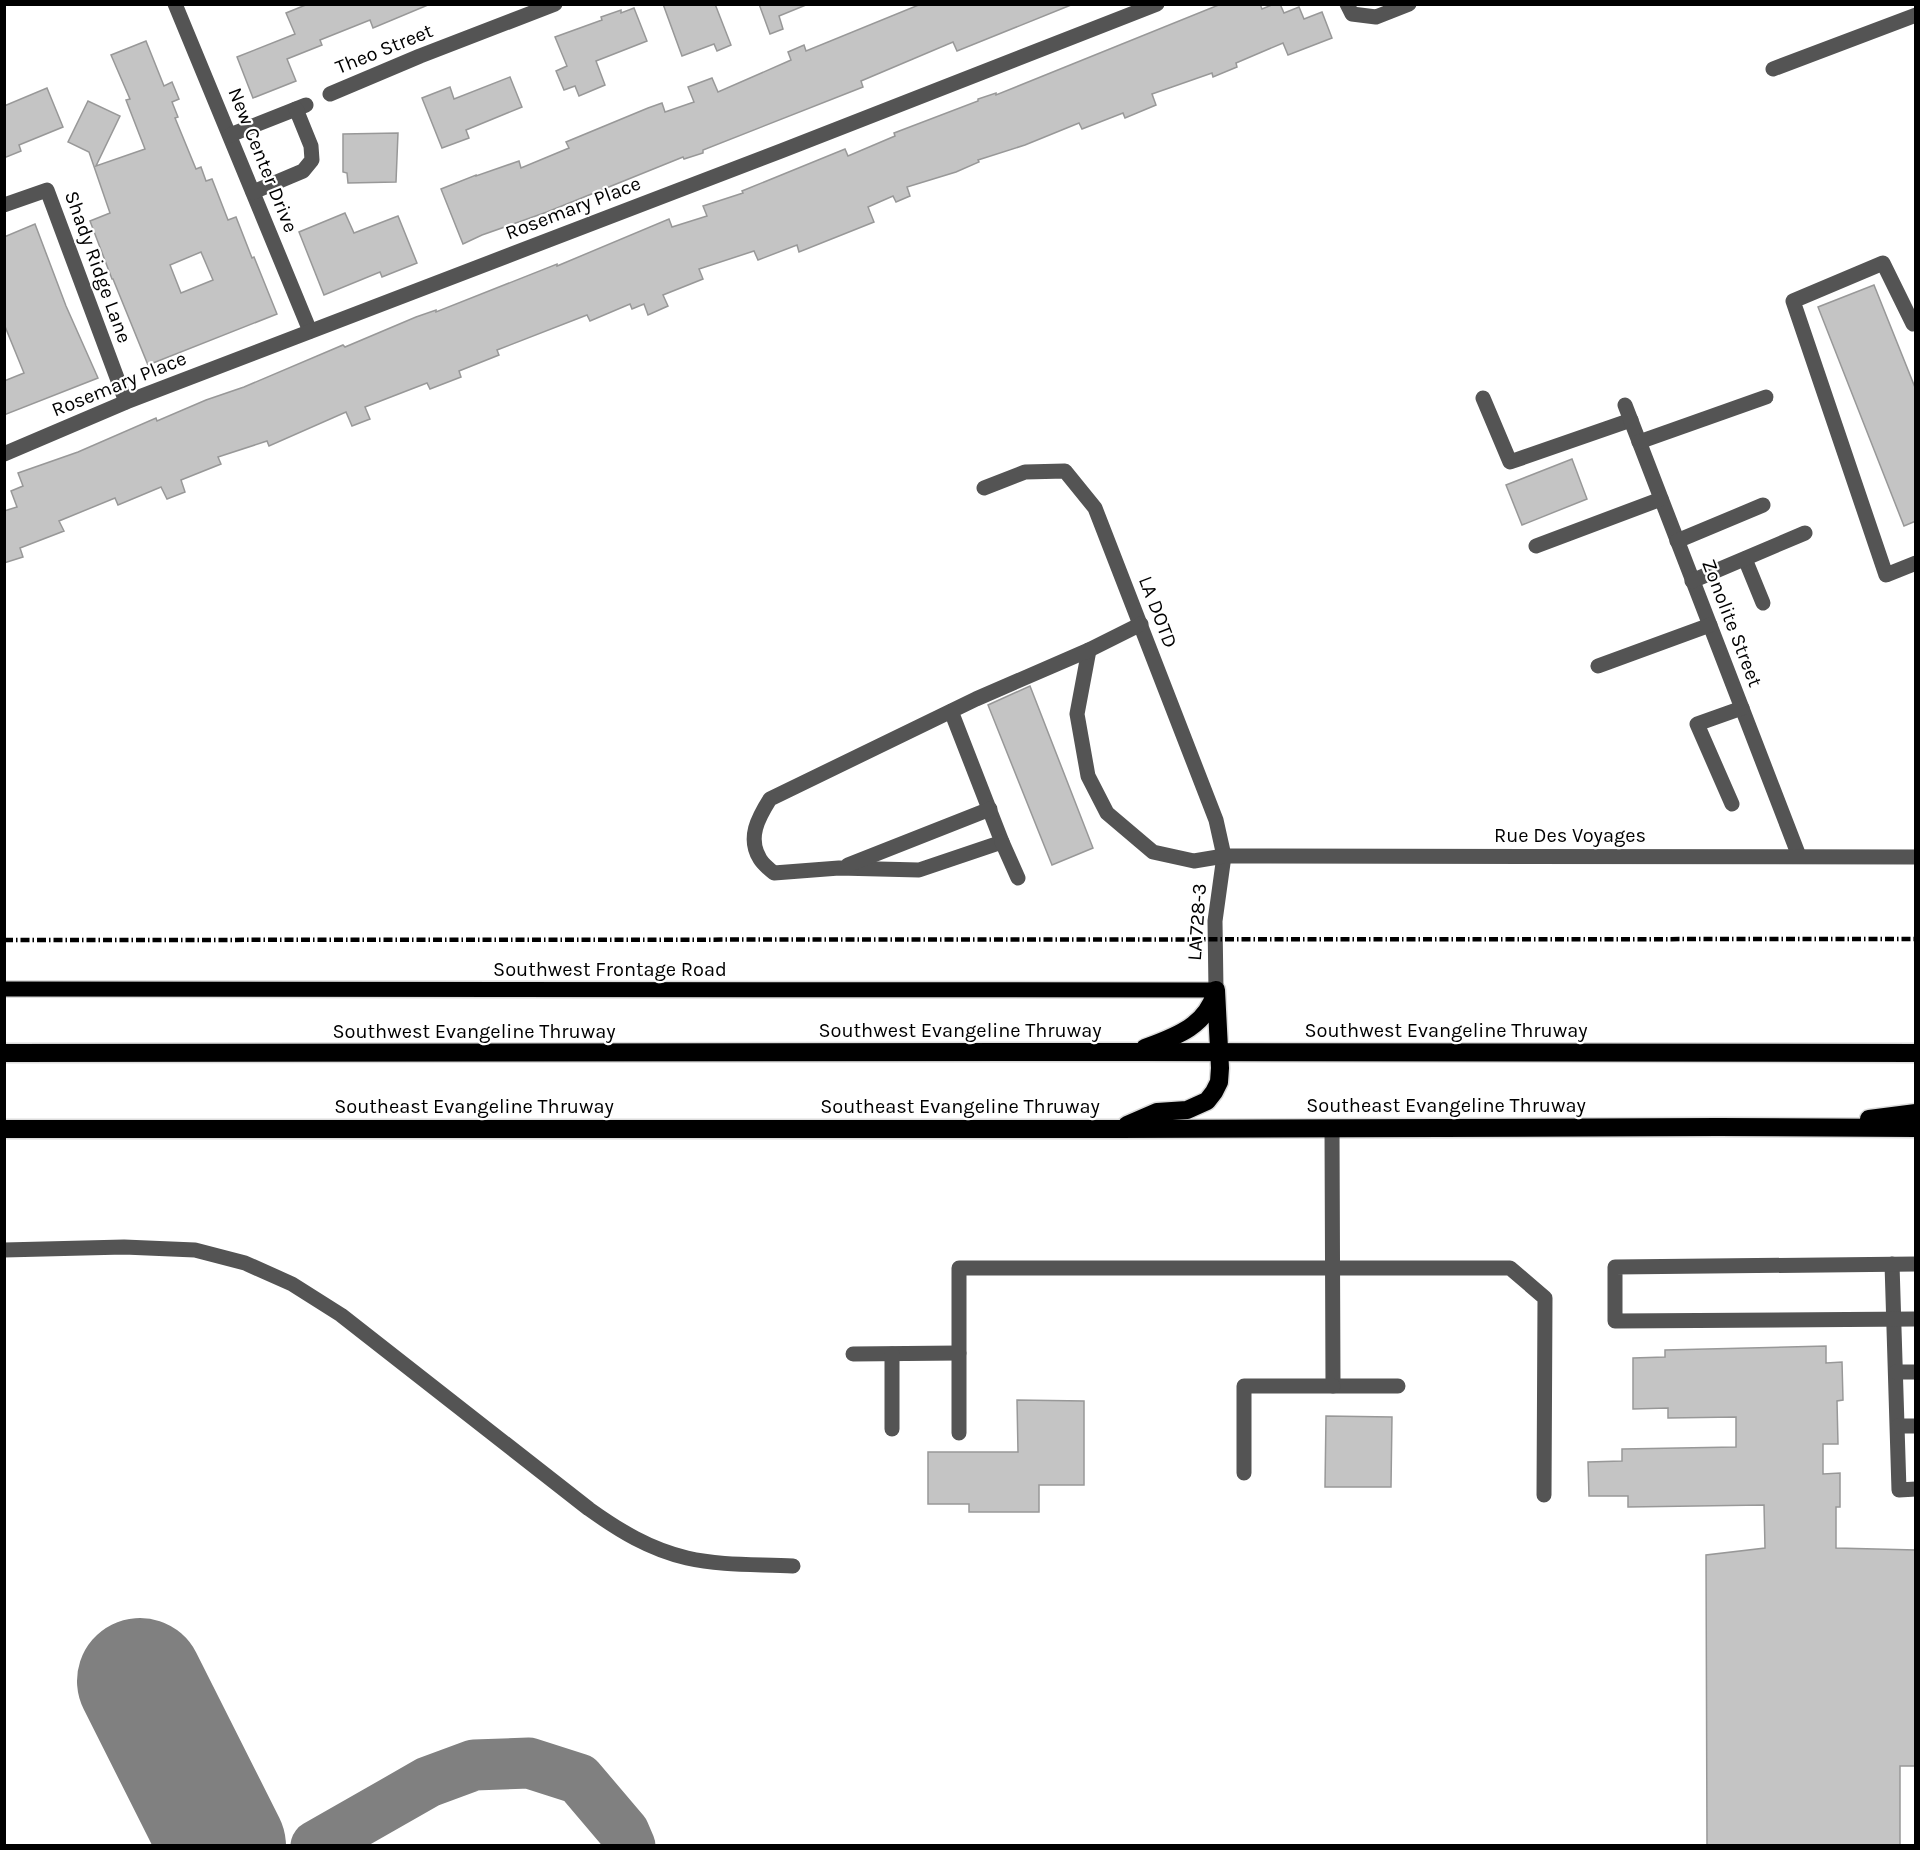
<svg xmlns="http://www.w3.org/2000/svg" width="1920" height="1850" viewBox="0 0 1920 1850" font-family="Karla,sans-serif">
  <rect width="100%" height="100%" fill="#fff"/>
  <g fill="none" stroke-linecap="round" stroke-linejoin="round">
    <path stroke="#808080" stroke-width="51" d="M 316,1846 L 428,1782 L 474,1765 L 529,1763 L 579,1779 L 624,1832 L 630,1846"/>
    <path stroke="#808080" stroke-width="126" d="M 140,1681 L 223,1846"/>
  </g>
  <g fill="#c4c4c4" stroke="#989898" stroke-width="1.5" fill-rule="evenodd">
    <path d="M 308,4 L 428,4 L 428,5 L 373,28 L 370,20 L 320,40 L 322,45 L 287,59 L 296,81 L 253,98 L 237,57 L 295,34 L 286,13 Z"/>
    <path d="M 663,4 L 715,4 L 731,45 L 717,51 L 714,44 L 682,56 Z"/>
    <path d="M 759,4 L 806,4 L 806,5 L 779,16 L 783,29 L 770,34 Z"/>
    <path d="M 921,4 L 1071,5 L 957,51 L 953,42 L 861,81 L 863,87 L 703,150 L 703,153 L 684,159 L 683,157 L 547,212 L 482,235 L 463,244 L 441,189 L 476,175 L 476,176 L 519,161 L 521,168 L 569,148 L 566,142 L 648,108 L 662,103 L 665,112 L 694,102 L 688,87 L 712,78 L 718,92 L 791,60 L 788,52 L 804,45 L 806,51 Z"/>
    <path d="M 1221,4 L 1260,4 L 1262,9 L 1274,4 L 1280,4 L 1284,13 L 1299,7 L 1304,19 L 1322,12 L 1332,38 L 1288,55 L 1283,43 L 1236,63 L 1237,67 L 1213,77 L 1212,73 L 1152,94 L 1156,105 L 1125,118 L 1123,113 L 1082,129 L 1079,123 L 1025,145 L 978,160 L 979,162 L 956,172 L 907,187 L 910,196 L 896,202 L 893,196 L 868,207 L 874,222 L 799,252 L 797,245 L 758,260 L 754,251 L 699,269 L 703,279 L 663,295 L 668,306 L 648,315 L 644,304 L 632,309 L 630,304 L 590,321 L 587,315 L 497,350 L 499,355 L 459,371 L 461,377 L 430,389 L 427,383 L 365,407 L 370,419 L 352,426 L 346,412 L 269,446 L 267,441 L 218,457 L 221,464 L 181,480 L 185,492 L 167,499 L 161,487 L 118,505 L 115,498 L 59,521 L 64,531 L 20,548 L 23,557 L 4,563 L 4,511 L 17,507 L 11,491 L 23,486 L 18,473 L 78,452 L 156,418 L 157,421 L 206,400 L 244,387 L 343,345 L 345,347 L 416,317 L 436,310 L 436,312 L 557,264 L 557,266 L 669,219 L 672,227 L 707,216 L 703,206 L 743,193 L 742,191 L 845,149 L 848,156 L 895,136 L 894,133 L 978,101 L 978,99 L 996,93 L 996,95 Z"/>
    <path d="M 634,8 L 647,41 L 596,61 L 605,85 L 579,96 L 575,86 L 564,90 L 556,71 L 567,66 L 555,37 L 602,20 L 601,17 L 621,10 L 621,13 Z"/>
    <path d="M 146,41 L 164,86 L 172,82 L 179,99 L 172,102 L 178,117 L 175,118 L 196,169 L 201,167 L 206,181 L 212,179 L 228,220 L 236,217 L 252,258 L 254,257 L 277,314 L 148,365 L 113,279 L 112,279 L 90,221 L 110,213 L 89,152 L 68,142 L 88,101 L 120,116 L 96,166 L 145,149 L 126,100 L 130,99 L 111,55 ZM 201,252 L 213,280 L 181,293 L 170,265 Z"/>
    <path d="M 510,77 L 522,107 L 466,130 L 469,138 L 442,148 L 422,98 L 450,87 L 454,99 Z"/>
    <path d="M 47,88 L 63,127 L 19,145 L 21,151 L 4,158 L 4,106 Z"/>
    <path d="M 398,133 L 396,182 L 348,183 L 347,173 L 343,172 L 343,134 Z"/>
    <path d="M 345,213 L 354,233 L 398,216 L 417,263 L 382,277 L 380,272 L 324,295 L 299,232 Z"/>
    <path d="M 35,224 L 66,306 L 98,378 L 4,415 L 4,381 L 24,373 L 4,324 L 4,237 Z"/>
    <path d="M 1874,285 L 1916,390 L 1916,521 L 1904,526 L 1818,307 Z"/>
    <path d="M 1572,459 L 1587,499 L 1522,525 L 1506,485 Z"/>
    <path d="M 1030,686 L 1093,848 L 1052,865 L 988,705 Z"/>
    <path d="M 1826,1346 L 1826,1363 L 1842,1362 L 1843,1400 L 1837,1401 L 1838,1444 L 1823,1444 L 1823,1474 L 1840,1473 L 1840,1507 L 1836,1507 L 1836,1548 L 1916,1550 L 1916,1766 L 1900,1766 L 1900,1845 L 1707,1845 L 1706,1555 L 1765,1548 L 1764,1505 L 1628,1507 L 1628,1496 L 1589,1496 L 1588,1462 L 1622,1461 L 1622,1449 L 1736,1447 L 1736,1417 L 1668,1418 L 1668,1408 L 1633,1409 L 1633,1358 L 1665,1357 L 1665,1350 Z"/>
    <path d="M 1017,1400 L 1084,1401 L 1084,1485 L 1039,1485 L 1039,1512 L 969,1512 L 969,1504 L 928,1504 L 928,1452 L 1018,1452 Z"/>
    <path d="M 1326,1416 L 1392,1417 L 1391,1487 L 1325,1487 Z"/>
  </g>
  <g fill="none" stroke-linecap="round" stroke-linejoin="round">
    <g stroke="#dbdbdb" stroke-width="18">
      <path id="major" d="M 4,989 L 1216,990"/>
    </g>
    <g stroke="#dbdbdb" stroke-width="21">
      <g id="highway">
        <path d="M 1145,1048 C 1174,1037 1205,1027 1215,994"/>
        <path d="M 4,1053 L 1136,1052 L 1916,1053"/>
        <path d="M 1869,1119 L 1916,1113"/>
        <path d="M 1127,1125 L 1157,1112 L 1187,1110 L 1207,1101 L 1214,1092 L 1219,1082 L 1220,1068 L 1216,990"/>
        <path d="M 4,1129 L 1117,1129 L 1718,1127 L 1916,1128"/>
      </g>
    </g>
    <g stroke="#545454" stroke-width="15">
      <path d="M 175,4 L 310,331"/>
      <path d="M 1347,4 L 1352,14 L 1376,17 L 1409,4"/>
      <path d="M 1773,69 L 1916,15"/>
      <path d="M 330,94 L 420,56 L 555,4"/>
      <path d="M 230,135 L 306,105"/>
      <path d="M 253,192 L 303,171 L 312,160 L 311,146 L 296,109"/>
      <path d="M 4,205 L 47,190 L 126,402"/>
      <path d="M 1916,323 L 1913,324 L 1883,263 L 1793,301 L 1886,575 L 1916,563"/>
      <path d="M 1483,398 L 1510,462 L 1631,420"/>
      <path d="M 1625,405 L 1799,856"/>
      <path d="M 1639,442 L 1766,397"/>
      <path d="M 4,454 L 126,402 L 781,151 L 1157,4"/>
      <path d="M 984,488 L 1025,472 L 1065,471 L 1095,508 L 1216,820 L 1224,856 L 1215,921 L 1216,990"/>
      <path d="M 1677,541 L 1763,505"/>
      <path d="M 1536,546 L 1661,499"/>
      <path d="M 1745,559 L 1763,603"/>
      <path d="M 1692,581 L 1805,533"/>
      <path d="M 1089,650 L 1077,714 L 1088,776 L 1107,813 L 1153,852 L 1194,861 L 1224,856 L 1916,857"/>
      <path d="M 1598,666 L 1710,625"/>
      <path d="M 951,711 L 1002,842 L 919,870 L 839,868 L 774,873 C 769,869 763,864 760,859 C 747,838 758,818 770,799 L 976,699 L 1089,650 L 1141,624"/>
      <path d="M 1732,804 L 1697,724 L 1742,708"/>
      <path d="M 1002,842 L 1018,878"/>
      <path d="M 848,865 L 990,809"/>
      <path d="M 1332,1128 L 1333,1386 L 1398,1386"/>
      <path d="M 4,1250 L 124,1247 L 195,1250 L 245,1263 L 292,1284 L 341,1315 L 589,1509 C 620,1531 649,1549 687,1558 C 721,1566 759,1564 793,1566"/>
      <path d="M 1892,1264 L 1899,1490 L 1916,1489"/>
      <path d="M 1916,1264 L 1615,1267 L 1615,1321 L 1916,1319"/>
      <path d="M 853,1354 L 959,1353"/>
      <path d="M 1896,1372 L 1916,1372"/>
      <path d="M 1898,1426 L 1916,1426"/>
      <path d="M 892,1429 L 892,1354"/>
      <path d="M 959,1433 L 959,1268 L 1510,1268 L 1545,1298 L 1544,1495"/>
      <path d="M 1244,1473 L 1244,1386 L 1333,1386"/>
    </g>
    <use href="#major" stroke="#000" stroke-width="15"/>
    <use href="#highway" stroke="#000" stroke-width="18"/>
    <path stroke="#000" stroke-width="4.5" stroke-dasharray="9 3 1.5 3" stroke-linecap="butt" d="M 4,940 L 1916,939"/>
  </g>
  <g text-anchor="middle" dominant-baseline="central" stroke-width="4.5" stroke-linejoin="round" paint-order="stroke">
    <g font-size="20" fill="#000" stroke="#fff">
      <text transform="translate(384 49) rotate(-22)">Theo Street</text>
      <text transform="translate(263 160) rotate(68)">New Center Drive</text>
      <text transform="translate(573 208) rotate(-21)">Rosemary Place</text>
      <text transform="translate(98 267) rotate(70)">Shady Ridge Lane</text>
      <text transform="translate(119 384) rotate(-22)">Rosemary Place</text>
      <text transform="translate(1158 612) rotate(69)">LA DOTD</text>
      <text transform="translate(1732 623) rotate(69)">Zonolite Street</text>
      <text x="1570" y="835">Rue Des Voyages</text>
      <text transform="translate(1197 922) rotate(-86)">LA 728-3</text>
      <text x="610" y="969">Southwest Frontage Road</text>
      <text x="960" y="1030">Southwest Evangeline Thruway</text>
      <text x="1446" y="1030">Southwest Evangeline Thruway</text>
      <text x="474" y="1031">Southwest Evangeline Thruway</text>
      <text x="1446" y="1105">Southeast Evangeline Thruway</text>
      <text x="474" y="1106">Southeast Evangeline Thruway</text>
      <text x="960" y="1106">Southeast Evangeline Thruway</text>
    </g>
  </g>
  <rect width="1920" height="1850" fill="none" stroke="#000000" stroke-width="12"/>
</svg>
